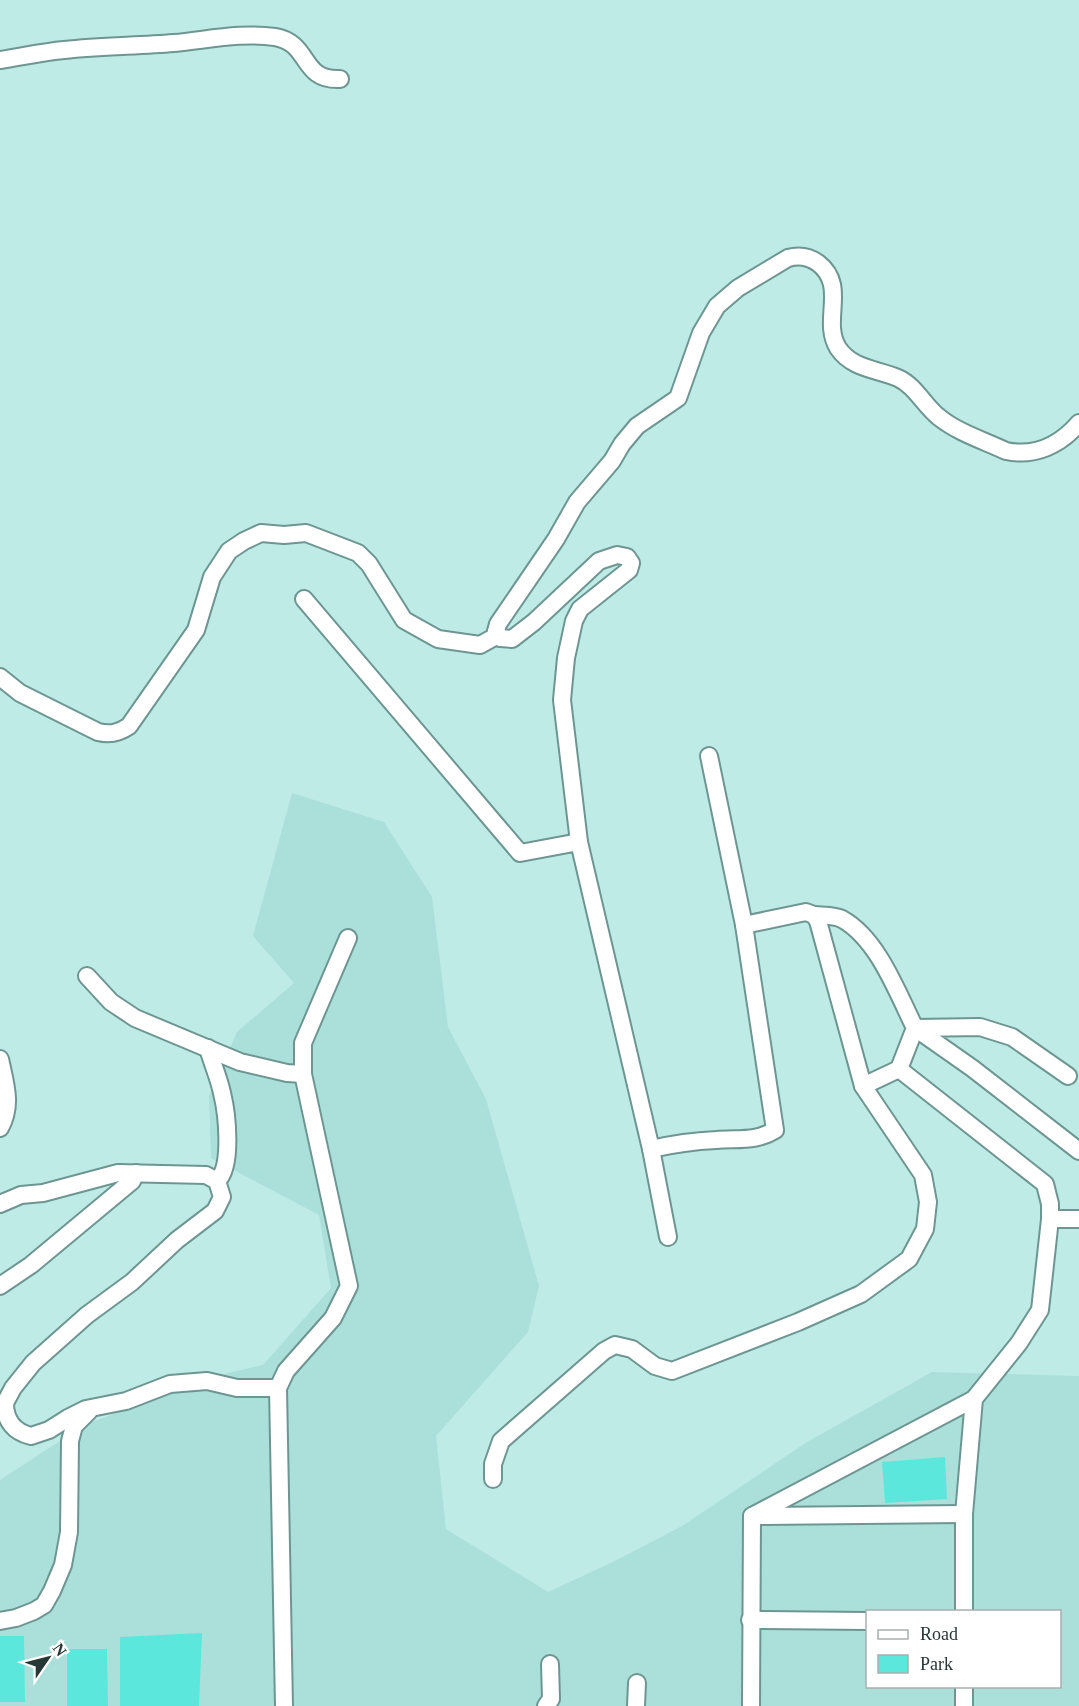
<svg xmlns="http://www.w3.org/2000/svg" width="1079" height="1706" viewBox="0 0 1079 1706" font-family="'Times New Roman',serif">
  <rect width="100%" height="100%" fill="#bfebe6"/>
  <path fill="#abe0da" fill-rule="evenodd" d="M 292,793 L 384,822 L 432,897 L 448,1027 L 486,1099 L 539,1286 L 528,1332 L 436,1436 L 446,1529 L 548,1592 L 615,1561 L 682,1526 L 807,1442 L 932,1372 L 1079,1376 L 1079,1706 L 0,1706 L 0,1480 L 86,1424 L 228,1373 L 263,1365 L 331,1288 L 319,1215 L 211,1158 L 209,1096 L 237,1032 L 294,983 L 253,936 ZM 868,1612 L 1060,1612 L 1060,1686 L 868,1686 Z"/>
  <g fill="#5ce7dc">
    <path d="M 945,1457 L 947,1499 L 885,1503 L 882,1462 Z"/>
    <path d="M 202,1633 L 199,1706 L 120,1706 L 120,1637 Z"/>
    <path d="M 0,1636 L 24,1636 L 25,1702 L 0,1702 Z"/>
    <path d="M 67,1649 L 107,1649 L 108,1706 L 67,1706 Z"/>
  </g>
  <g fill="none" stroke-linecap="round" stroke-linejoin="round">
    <g stroke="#6d9692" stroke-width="20">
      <g id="minor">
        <path d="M 0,60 C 21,57 42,52 64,50 C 100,46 137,46 174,43 C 207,40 243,32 275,37 C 311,43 300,81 340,79"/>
        <path d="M 304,599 L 520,853 L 579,842"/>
        <path d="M 0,677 L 20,693 L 98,732 C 110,735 119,733 129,726 L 196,630 L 212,577 L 229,551 L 244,541 L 261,533 L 284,535 L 306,533 L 358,553 L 369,564 L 404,620 L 438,639 L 480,645 L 498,635"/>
        <path d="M 814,915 C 822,916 834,915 842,919 C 878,939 897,992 915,1028 L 899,1069 L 863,1086"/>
        <path d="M 87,976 L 111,1002 L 135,1018 L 240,1062 L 287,1073 L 303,1074"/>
        <path d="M 208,1048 C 212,1063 219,1078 222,1093 C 227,1113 233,1167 217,1181"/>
        <path d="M 0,1059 C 5,1083 13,1105 0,1128"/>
        <path d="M 899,1069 L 1045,1184 L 1050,1204 L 1050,1219 L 1040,1310 L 1019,1343 L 974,1399 L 964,1514 L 964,1612"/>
        <path d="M 1068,1076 L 1012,1037 L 980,1027 L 915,1028 L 972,1068 L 1079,1151"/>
        <path d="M 651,1149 C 673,1144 694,1141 716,1140 C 738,1138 756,1142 775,1130 L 744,925 L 709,756"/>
        <path d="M 0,1204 L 21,1195 L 43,1193 L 118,1173 L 206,1175 L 217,1181 L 222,1197 L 215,1211 L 177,1240 L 132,1282 L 87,1315 L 33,1363 L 13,1388 L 5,1403 C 5,1421 14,1432 31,1436 L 49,1430 L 68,1418 L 86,1409 L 126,1401 L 170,1384 L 207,1381 L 237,1388 L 278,1388"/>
        <path d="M 1050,1219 L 1079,1219"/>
        <path d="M 668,1237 L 651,1149 L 579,842 L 562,700 L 566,658 L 574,621 L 580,609 L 629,570 L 631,563 L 627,557 L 617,555 L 599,561 L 534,622 L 512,639 L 500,638 L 496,631 L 498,624 L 556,539 L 577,502 L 612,461 L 622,444 L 637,426 L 678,398 L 701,333 L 717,306 L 738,288 L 788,258 C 799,255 808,256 818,263 C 848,286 821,320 838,348 C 852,369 877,369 898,378 C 916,386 924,406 940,418 C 959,433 985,441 1006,451 C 1035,457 1060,445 1079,423"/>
        <path d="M 0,1286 L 31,1265 L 132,1181 L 136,1173"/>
        <path d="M 493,1479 L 493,1464 L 501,1441 L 604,1351 L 615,1345 L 632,1349 L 655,1366 L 672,1371 L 798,1322 L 861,1294 L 909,1259 L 925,1229 L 928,1202 L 923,1175 L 863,1086 L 818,921 L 814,915 L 806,912 L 744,925"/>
        <path d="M 752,1516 L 974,1399"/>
        <path d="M 756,1516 L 964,1514"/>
        <path d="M 750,1620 L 868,1621"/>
        <path d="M 0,1621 L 16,1618 L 34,1611 L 44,1605 L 52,1591 L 63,1565 L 69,1532 L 70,1441 L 74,1426 L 89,1411"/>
        <path d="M 964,1686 L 964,1706"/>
        <path d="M 284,1706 L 278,1388 L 286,1371 L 333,1318 L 349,1286 L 303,1074 L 303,1043 L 348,938"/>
        <path d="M 546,1706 L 551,1699 L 550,1664"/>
        <path d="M 636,1706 L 637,1683"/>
        <path d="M 751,1706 L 752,1516"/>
      </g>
    </g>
    <use href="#minor" stroke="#fff" stroke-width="16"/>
  </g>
  <rect x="866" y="1610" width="195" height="78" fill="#ffffff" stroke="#a8afae" stroke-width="1.5"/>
  <rect x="878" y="1630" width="30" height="9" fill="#ffffff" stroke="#a8afae" stroke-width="1.5"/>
  <text x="920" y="1640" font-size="18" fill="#263735">Road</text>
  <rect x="878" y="1655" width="30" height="18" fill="#5ce7dc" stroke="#a8afae" stroke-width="1.5"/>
  <text x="920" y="1670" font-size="18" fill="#263735">Park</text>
  <g transform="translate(48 1658) rotate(55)" stroke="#ffffff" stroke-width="4.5" paint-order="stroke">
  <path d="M0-4.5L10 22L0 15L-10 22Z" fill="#263735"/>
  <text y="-9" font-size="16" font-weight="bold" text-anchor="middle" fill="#263735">N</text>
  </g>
</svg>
